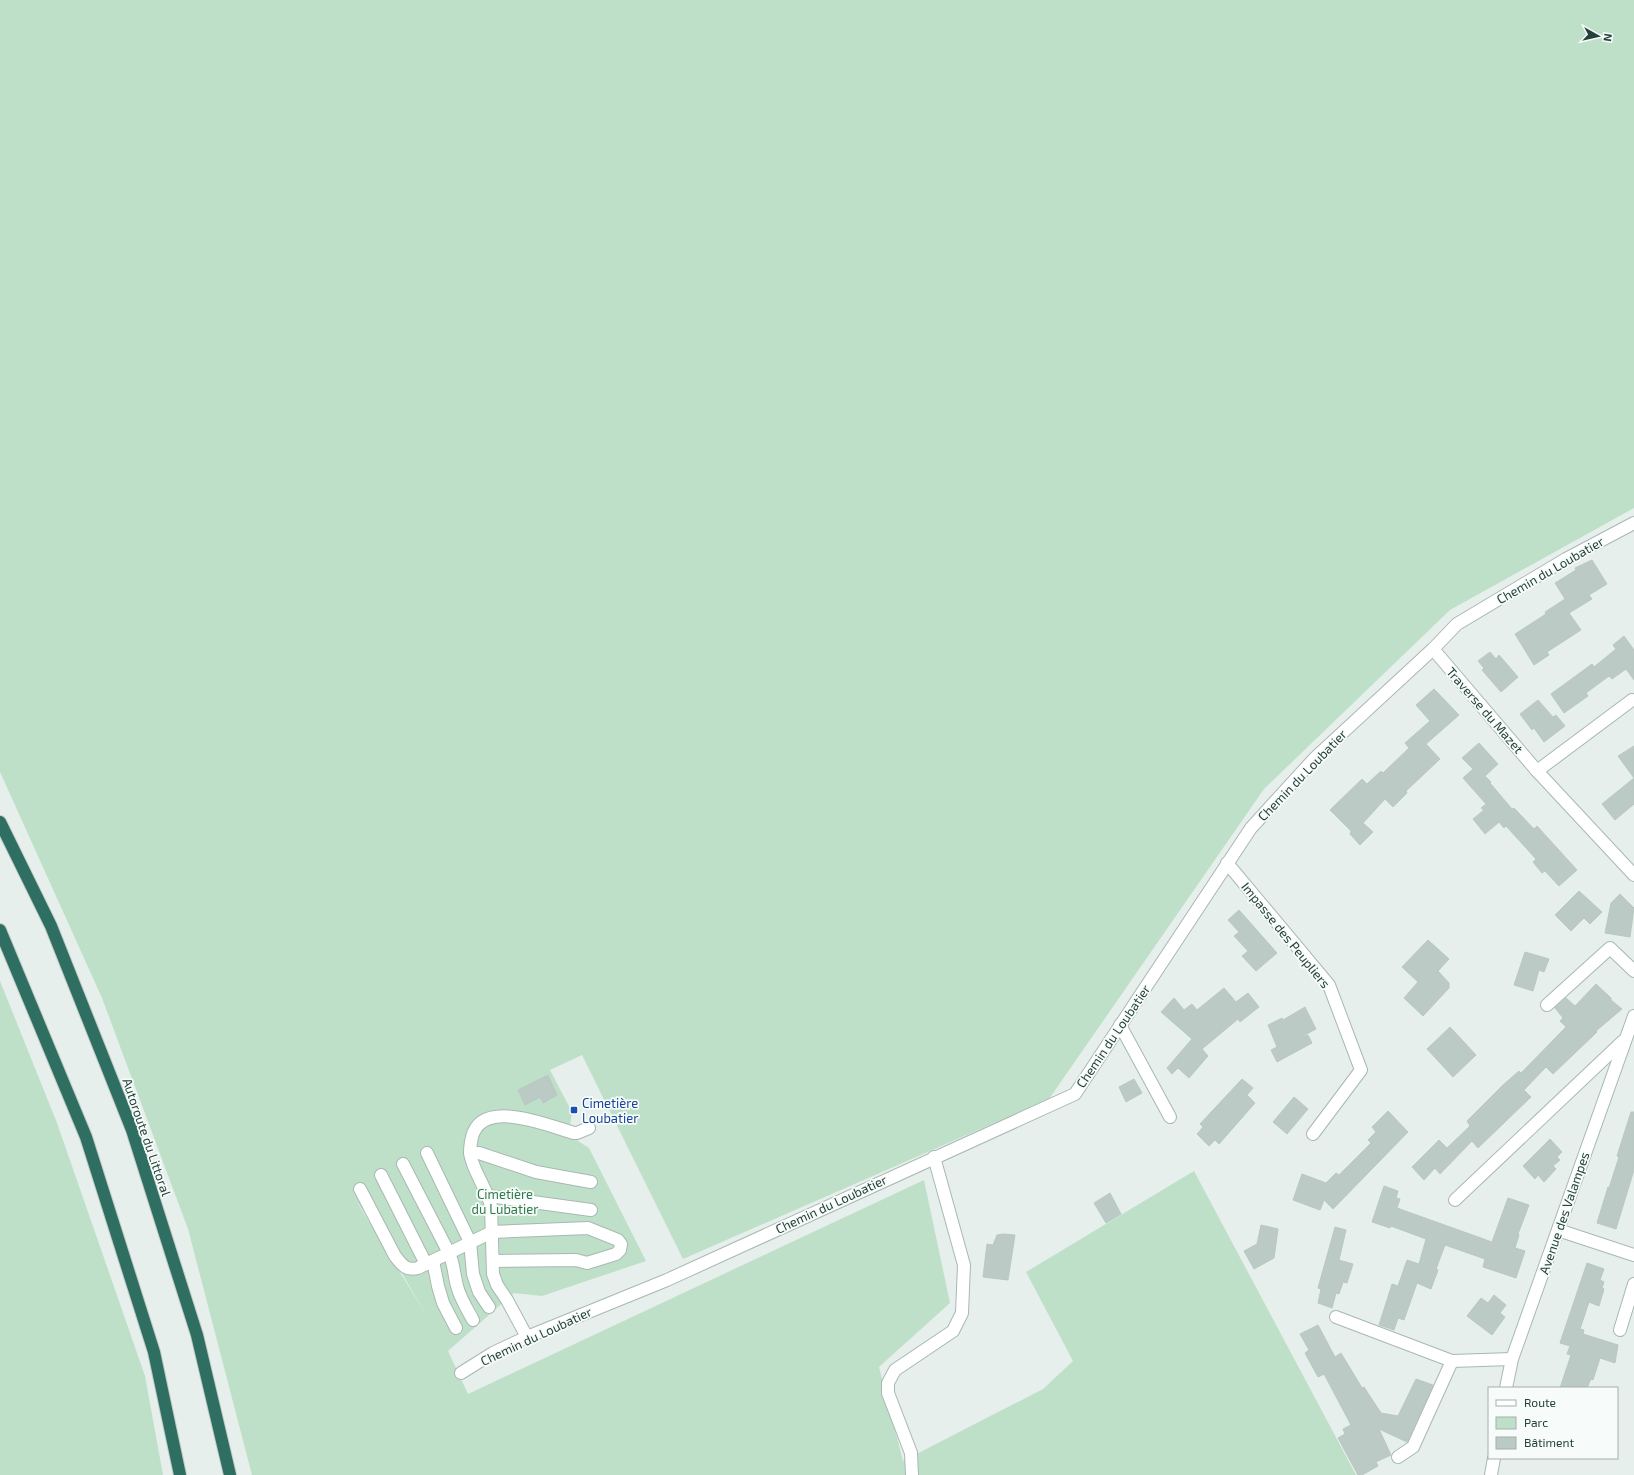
<svg xmlns="http://www.w3.org/2000/svg" width="1634" height="1475" viewBox="0 0 1634 1475" font-family="'Exo 2',sans-serif">
  <rect width="100%" height="100%" fill="#e6efeb"/>
  <g fill="#bfe0c8" fill-rule="evenodd">
    <path d="M 0,0 L 1634,0 L 1634,508 L 1450,610 L 1264,789 L 1049,1099 L 683,1259 L 582,1055 L 550,1070 L 572,1112 L 570,1126 L 574,1133 L 578,1141 L 589,1148 L 646,1261 L 542,1296 L 514,1293 L 448,1351 L 468,1394 L 924,1180 L 950,1303 L 879,1367 L 903,1461 L 1043,1389 L 1073,1361 L 1026,1272 L 1194,1171 L 1356,1475 L 252,1475 L 188,1229 L 102,998 L 0,772 ZM 355,1199 L 377,1231 L 427,1316 Z"/>
    <path d="M 0,981 L 57,1123 L 145,1376 L 163,1475 L 0,1475 Z"/>
  </g>
  <g fill="#bbcac4" stroke="#b8c9c2">
    <path d="M 1592,560 L 1607,584 L 1589,595 L 1592,599 L 1569,613 L 1581,630 L 1547,652 L 1549,655 L 1534,665 L 1515,634 L 1546,614 L 1545,612 L 1565,599 L 1555,583 L 1576,570 L 1575,568 Z"/>
    <path d="M 1624,636 L 1634,650 L 1634,680 L 1626,669 L 1612,679 L 1609,676 L 1586,693 L 1588,696 L 1564,713 L 1551,694 L 1592,664 L 1594,667 L 1616,649 L 1613,645 Z"/>
    <path d="M 1490,652 L 1496,659 L 1499,655 L 1518,677 L 1501,692 L 1482,670 L 1484,668 L 1478,661 Z"/>
    <path d="M 1434,689 L 1459,715 L 1426,744 L 1440,759 L 1406,791 L 1407,793 L 1393,807 L 1385,799 L 1363,823 L 1373,832 L 1360,845 L 1350,834 L 1351,831 L 1330,810 L 1362,779 L 1367,784 L 1381,771 L 1383,773 L 1409,748 L 1405,743 L 1430,721 L 1416,705 Z"/>
    <path d="M 1538,700 L 1553,717 L 1556,715 L 1565,726 L 1544,742 L 1534,728 L 1532,730 L 1520,714 Z"/>
    <path d="M 1479,743 L 1498,764 L 1485,776 L 1491,782 L 1490,783 L 1512,809 L 1514,808 L 1534,829 L 1537,826 L 1577,870 L 1559,886 L 1545,871 L 1542,873 L 1533,862 L 1536,859 L 1506,826 L 1504,828 L 1499,822 L 1485,834 L 1473,819 L 1484,810 L 1481,808 L 1486,804 L 1463,778 L 1473,769 L 1462,758 Z"/>
    <path d="M 1634,746 L 1634,804 L 1615,820 L 1602,804 L 1634,778 L 1618,756 Z"/>
    <path d="M 1579,891 L 1602,912 L 1590,924 L 1584,918 L 1571,931 L 1555,915 Z"/>
    <path d="M 1620,894 L 1634,908 L 1630,937 L 1605,933 L 1611,903 Z"/>
    <path d="M 1239,910 L 1277,953 L 1256,971 L 1242,956 L 1248,951 L 1234,936 L 1239,932 L 1228,920 Z"/>
    <path d="M 1428,940 L 1449,959 L 1438,971 L 1449,983 L 1449,988 L 1423,1016 L 1404,998 L 1418,982 L 1402,967 Z"/>
    <path d="M 1525,952 L 1549,959 L 1544,972 L 1539,970 L 1533,991 L 1514,985 Z"/>
    <path d="M 1596,984 L 1611,998 L 1611,1000 L 1622,1009 L 1596,1031 L 1597,1032 L 1553,1074 L 1546,1067 L 1524,1090 L 1531,1097 L 1478,1148 L 1472,1141 L 1440,1174 L 1435,1168 L 1424,1180 L 1412,1167 L 1439,1140 L 1447,1148 L 1470,1126 L 1467,1121 L 1503,1085 L 1519,1071 L 1521,1073 L 1566,1027 L 1560,1021 L 1563,1018 L 1555,1008 L 1566,998 L 1575,1006 Z"/>
    <path d="M 1224,988 L 1236,1002 L 1248,993 L 1259,1007 L 1240,1022 L 1238,1019 L 1202,1049 L 1208,1056 L 1189,1078 L 1178,1068 L 1172,1074 L 1167,1068 L 1192,1039 L 1161,1012 L 1174,998 L 1184,1010 L 1192,1004 L 1197,1010 Z"/>
    <path d="M 1305,1007 L 1316,1029 L 1299,1038 L 1308,1035 L 1312,1043 L 1277,1062 L 1271,1050 L 1277,1047 L 1268,1025 L 1282,1018 L 1283,1020 Z"/>
    <path d="M 1450,1027 L 1476,1055 L 1453,1077 L 1427,1049 Z"/>
    <path d="M 548,1075 L 557,1095 L 543,1103 L 540,1097 L 525,1105 L 518,1090 Z"/>
    <path d="M 1134,1079 L 1142,1093 L 1126,1102 L 1119,1087 Z"/>
    <path d="M 1242,1079 L 1253,1088 L 1247,1095 L 1255,1103 L 1219,1144 L 1215,1140 L 1209,1146 L 1197,1134 L 1203,1127 L 1200,1124 Z"/>
    <path d="M 1294,1097 L 1308,1109 L 1287,1134 L 1273,1122 Z"/>
    <path d="M 1388,1111 L 1408,1132 L 1333,1209 L 1324,1200 L 1320,1210 L 1293,1200 L 1302,1174 L 1326,1183 L 1336,1173 L 1339,1175 L 1371,1143 L 1368,1140 L 1376,1132 L 1372,1127 Z"/>
    <path d="M 1631,1112 L 1634,1112 L 1634,1170 L 1616,1229 L 1597,1223 L 1608,1187 L 1609,1188 L 1619,1157 L 1617,1156 Z"/>
    <path d="M 1550,1139 L 1562,1152 L 1557,1157 L 1560,1160 L 1553,1166 L 1556,1169 L 1544,1182 L 1538,1175 L 1535,1179 L 1523,1166 Z"/>
    <path d="M 1384,1186 L 1398,1191 L 1396,1198 L 1400,1199 L 1397,1208 L 1492,1242 L 1508,1198 L 1529,1205 L 1518,1234 L 1519,1235 L 1515,1248 L 1525,1251 L 1516,1278 L 1483,1267 L 1485,1259 L 1445,1245 L 1436,1269 L 1438,1270 L 1431,1289 L 1417,1283 L 1404,1320 L 1398,1318 L 1394,1330 L 1379,1325 L 1392,1284 L 1398,1286 L 1407,1260 L 1419,1264 L 1426,1239 L 1391,1226 L 1390,1228 L 1372,1222 Z"/>
    <path d="M 1110,1193 L 1121,1214 L 1106,1223 L 1094,1203 Z"/>
    <path d="M 1261,1225 L 1278,1229 L 1274,1258 L 1254,1269 L 1244,1251 L 1257,1244 Z"/>
    <path d="M 1335,1227 L 1346,1230 L 1339,1260 L 1353,1264 L 1347,1283 L 1343,1282 L 1339,1294 L 1336,1293 L 1332,1308 L 1318,1303 L 1321,1289 L 1318,1288 Z"/>
    <path d="M 1003,1234 L 1015,1235 L 1008,1280 L 983,1277 L 987,1244 L 993,1245 L 997,1235 Z"/>
    <path d="M 1587,1263 L 1604,1269 L 1600,1280 L 1604,1282 L 1602,1288 L 1604,1289 L 1599,1306 L 1589,1302 L 1580,1329 L 1584,1330 L 1583,1334 L 1618,1345 L 1615,1363 L 1600,1358 L 1593,1380 L 1591,1379 L 1587,1388 L 1560,1388 L 1571,1355 L 1567,1354 L 1570,1346 L 1560,1343 Z"/>
    <path d="M 1494,1295 L 1506,1305 L 1500,1313 L 1505,1317 L 1492,1335 L 1467,1316 L 1481,1298 L 1488,1303 Z"/>
    <path d="M 1318,1325 L 1335,1357 L 1341,1353 L 1362,1388 L 1364,1387 L 1381,1413 L 1398,1416 L 1416,1379 L 1433,1385 L 1407,1442 L 1379,1429 L 1391,1455 L 1376,1462 L 1378,1466 L 1362,1475 L 1358,1475 L 1338,1438 L 1345,1434 L 1343,1429 L 1351,1425 L 1324,1374 L 1318,1377 L 1305,1353 L 1309,1350 L 1300,1334 Z"/>
  </g>
  <g fill="none" stroke-linecap="round" stroke-linejoin="round">
    <g stroke="#a8b8b2" stroke-width="14">
      <g id="minor">
        <path d="M 1433,649 L 1537,771 L 1634,875"/>
        <path d="M 1537,771 L 1632,700"/>
        <path d="M 1227,863 L 1329,985 L 1361,1070 L 1313,1134"/>
        <path d="M 1547,1005 L 1610,948 L 1634,971"/>
        <path d="M 1120,1025 L 1170,1117"/>
        <path d="M 427,1153 L 470,1242 L 473,1274 L 479,1292 L 489,1307"/>
        <path d="M 470,1153 L 479,1153 L 536,1172 L 591,1182"/>
        <path d="M 403,1164 L 449,1253 C 454,1264 454,1275 457,1286 C 460,1298 467,1309 473,1320"/>
        <path d="M 381,1175 L 426,1264"/>
        <path d="M 360,1189 L 395,1256 C 402,1265 406,1271 418,1268 L 492,1232 L 588,1228 L 618,1240 L 621,1244 L 620,1250 L 616,1254 L 587,1263 L 576,1260 L 493,1261"/>
        <path d="M 489,1196 L 591,1210"/>
        <path d="M 1455,1200 L 1623,1041"/>
        <path d="M 1558,1230 L 1634,1255"/>
        <path d="M 433,1261 L 438,1286 L 443,1303 L 456,1328"/>
        <path d="M 1336,1317 L 1452,1361 L 1512,1359"/>
        <path d="M 1620,1330 L 1634,1284"/>
        <path d="M 527,1337 L 507,1300 L 497,1285 L 493,1274 L 491,1206 C 487,1190 477,1177 472,1161 C 469,1153 470,1146 472,1137 C 482,1097 549,1126 574,1133 L 577,1133 L 589,1128"/>
        <path d="M 461,1373 L 493,1353 L 527,1337 L 667,1280 L 1075,1094 L 1251,828 L 1314,759 L 1433,649 L 1457,624 L 1566,559 L 1634,523"/>
        <path d="M 1506,1388 L 1512,1359 L 1634,1016"/>
        <path d="M 1398,1457 L 1413,1447 L 1452,1361"/>
        <path d="M 912,1475 L 911,1453 L 888,1393 L 888,1383 L 895,1370 L 953,1331 L 962,1313 L 964,1265 L 934,1157"/>
        <path d="M 1491,1475 L 1494,1458"/>
      </g>
    </g>
    <g stroke="#c2cac8" stroke-width="14">
      <g id="highway">
        <path d="M 0,822 L 51,926 L 132,1130 L 197,1335 L 230,1475"/>
        <path d="M 0,930 L 86,1137 L 154,1352 L 180,1475"/>
      </g>
    </g>
    <use href="#minor" stroke="#fff" stroke-width="12"/>
    <use href="#highway" stroke="#2f6f62" stroke-width="12"/>
  </g>
  <rect fill="#1a4fb4" stroke="#f7fbf9" stroke-width="1.5" x="570" y="1106" width="8" height="8" rx="2"/>
  <g text-anchor="middle" dominant-baseline="central" stroke-width="3.5" stroke-linejoin="round" paint-order="stroke">
    <g font-size="13" fill="#24423a" stroke="#f7fbf9">
      <text transform="translate(1550 570) rotate(-30)">Chemin du Loubatier</text>
      <text transform="translate(1485 710) rotate(49)">Traverse du Mazet</text>
      <text transform="translate(1302 775) rotate(-46)">Chemin du Loubatier</text>
      <text transform="translate(1286 935) rotate(51)">Impasse des Peupliers</text>
      <text transform="translate(1113 1036) rotate(-56)">Chemin du Loubatier</text>
      <text transform="translate(147 1137) rotate(71)">Autoroute du Littoral</text>
      <text transform="translate(831 1204) rotate(-25)">Chemin du Loubatier</text>
      <text transform="translate(1564 1213) rotate(-71)">Avenue des Valampes</text>
      <text transform="translate(536 1336) rotate(-25)">Chemin du Loubatier</text>
    </g>
    <g font-size="13" fill="#164399" stroke="#f7fbf9" text-anchor="start">
      <text x="582" y="1103">Cimetière<tspan x="582" dy="15">Loubatier</tspan></text>
    </g>
    <g font-size="13" fill="#2d7a4b" stroke="#f7fbf9">
      <text x="505" y="1194">Cimetière<tspan x="505" dy="15">du Lubatier</tspan></text>
    </g>
  </g>
  <rect x="1488" y="1387" width="130" height="72" fill="#f7fbf9" stroke="#a3b1ad"/>
  <rect x="1496" y="1400" width="20" height="6" fill="#ffffff" stroke="#a3b1ad"/>
  <text x="1524" y="1407" font-size="12" fill="#24423a">Route</text>
  <rect x="1496" y="1417" width="20" height="12" fill="#bfe0c8" stroke="#a3b1ad"/>
  <text x="1524" y="1427" font-size="12" fill="#24423a">Parc</text>
  <rect x="1496" y="1437" width="20" height="12" fill="#bbcac4" stroke="#a3b1ad"/>
  <text x="1524" y="1447" font-size="12" fill="#24423a">Bâtiment</text>
  <g transform="translate(1598 36) rotate(98)" stroke="#f7fbf9" stroke-width="3" paint-order="stroke">
  <path d="M0-3L7 15L0 10L-7 15Z" fill="#24423a"/>
  <text y="-6" font-size="11" font-weight="bold" text-anchor="middle" fill="#24423a">N</text>
  </g>
</svg>
